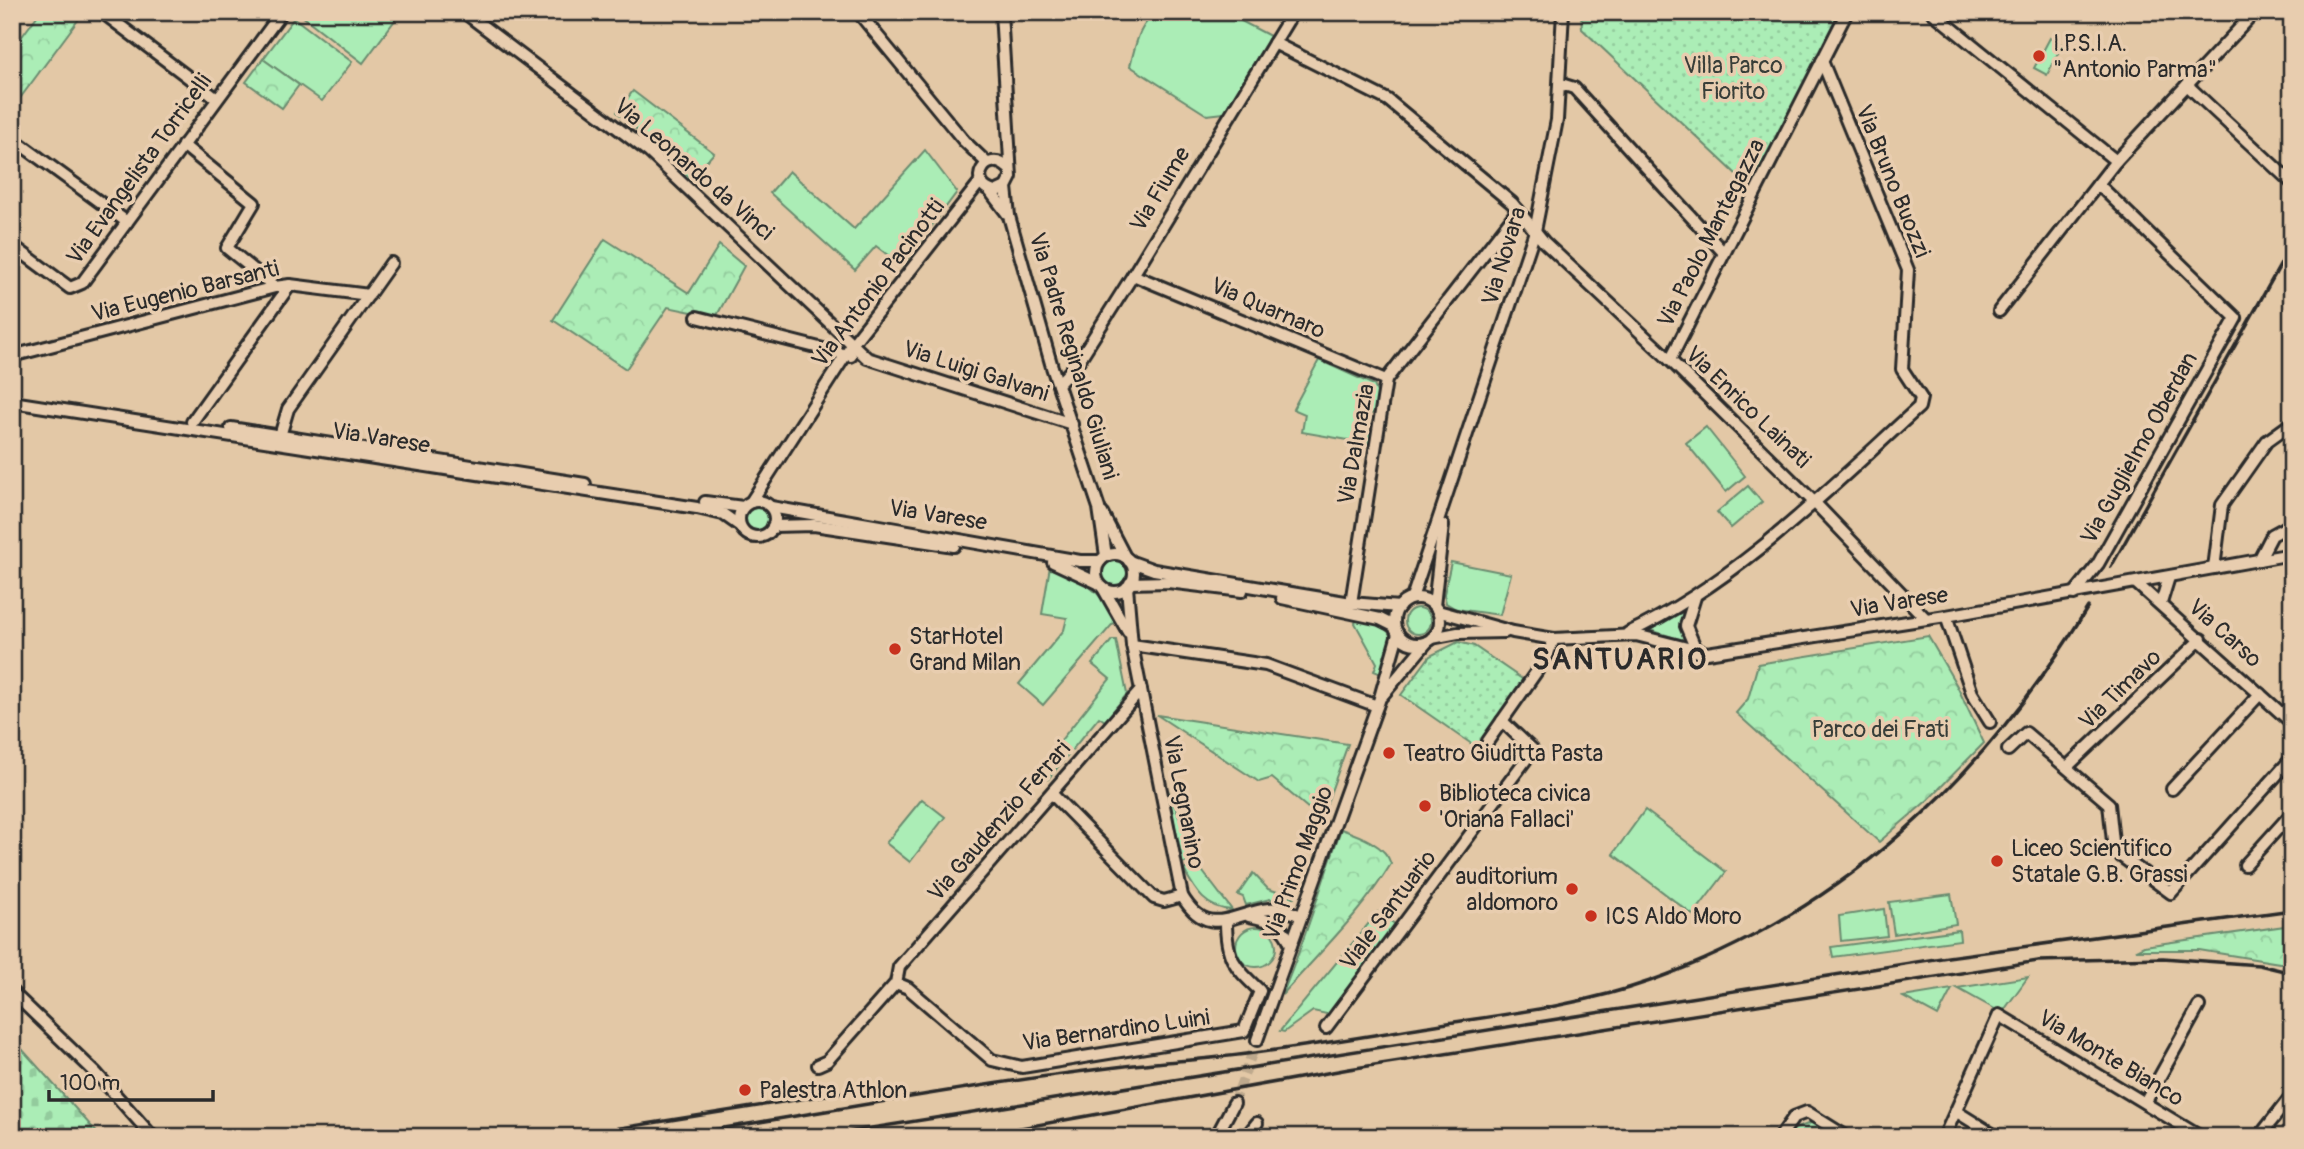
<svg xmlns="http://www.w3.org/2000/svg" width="2304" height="1149" viewBox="0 0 2304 1149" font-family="Pangolin,sans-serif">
  <defs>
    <pattern id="forest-crowns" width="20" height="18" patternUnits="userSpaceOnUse" patternTransform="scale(1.75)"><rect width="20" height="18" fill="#abedb6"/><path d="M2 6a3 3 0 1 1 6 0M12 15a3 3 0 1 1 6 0" fill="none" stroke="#93cb9d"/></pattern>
    <pattern id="cemetery-stones" width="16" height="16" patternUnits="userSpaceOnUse" patternTransform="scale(1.75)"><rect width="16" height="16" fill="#abedb6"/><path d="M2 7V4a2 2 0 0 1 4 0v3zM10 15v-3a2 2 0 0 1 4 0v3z" fill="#93cb9d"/></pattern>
    <pattern id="garden-dots" width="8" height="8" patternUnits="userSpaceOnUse" patternTransform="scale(1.75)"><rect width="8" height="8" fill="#abedb6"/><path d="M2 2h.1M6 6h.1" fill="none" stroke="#93cb9d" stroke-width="1.8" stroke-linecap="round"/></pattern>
  </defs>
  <rect width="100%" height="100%" fill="#e3c8a6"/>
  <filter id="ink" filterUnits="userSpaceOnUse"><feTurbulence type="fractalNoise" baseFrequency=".0143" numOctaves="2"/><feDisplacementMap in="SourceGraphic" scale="14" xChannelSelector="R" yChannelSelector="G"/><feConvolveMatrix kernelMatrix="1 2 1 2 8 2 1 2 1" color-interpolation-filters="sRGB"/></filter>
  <g filter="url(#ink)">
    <g fill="#abedb6" stroke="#6b8c70" stroke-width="2">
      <path d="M 297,12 L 401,12 L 363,63 Z"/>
      <path d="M 1157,12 L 1224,12 L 1270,36 L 1224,113 L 1207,115 L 1130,66 C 1136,44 1138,26 1157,12 Z"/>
      <path d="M 294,18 L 352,62 L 322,101 L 263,59 Z"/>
      <path d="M 2050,38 L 2062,45 L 2047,75 L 2034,68 Z"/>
      <path d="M 925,150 L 957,192 L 902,266 L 876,246 L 855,270 L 770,193 L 789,171 L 854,229 Z"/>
      <path d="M 1319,360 L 1374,385 L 1378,395 L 1376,414 L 1360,411 L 1356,430 L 1373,434 L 1371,444 L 1302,432 L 1305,414 L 1293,409 Z"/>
      <path d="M 1706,427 L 1745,476 L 1726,492 L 1686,443 Z"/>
      <path d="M 1748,486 L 1762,502 L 1731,528 L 1717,512 Z"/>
      <circle cx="757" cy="519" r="12"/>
      <circle cx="1114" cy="574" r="13"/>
      <path d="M 1451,562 L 1511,574 L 1500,615 L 1456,609 L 1446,603 L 1444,594 Z"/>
      <path d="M 1050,566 C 1082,581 1098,587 1117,619 L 1043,705 L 1019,684 L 1064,630 L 1067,618 L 1042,614 Z"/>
      <circle cx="1418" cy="621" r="13"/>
      <path d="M 1683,612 L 1681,629 L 1686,641 L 1646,629 Z"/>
      <path d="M 1357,619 C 1401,629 1394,637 1381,674 L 1374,671 L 1377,663 L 1355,623 Z"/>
      <path d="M 1112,640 L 1116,640 L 1127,694 L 1105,721 L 1099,717 L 1048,779 L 1037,770 L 1110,679 L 1092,664 Z"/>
      <path d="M 1168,790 L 1197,858 L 1182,864 Z"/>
      <path d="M 922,799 L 945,817 L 910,862 L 886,843 Z"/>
      <path d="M 1645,810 L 1726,872 L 1693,915 L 1613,854 Z"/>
      <path d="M 1197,864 L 1232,910 C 1206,909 1196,892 1184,870 Z"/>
      <path d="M 1253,873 L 1268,889 L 1294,897 L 1287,903 L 1270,899 L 1246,905 L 1243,897 L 1238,895 Z"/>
      <path d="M 1951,894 L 1956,924 L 1894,934 L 1889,902 Z"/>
      <path d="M 1884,909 L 1887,936 L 1841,941 L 1839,916 Z"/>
      <path d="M 1378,912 L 1396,925 L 1331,1015 L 1313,1011 L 1284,1032 L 1280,1031 Z"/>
      <circle cx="1256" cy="947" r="20"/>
      <path d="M 1959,930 L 1960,940 L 1833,957 L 1831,947 Z"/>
      <path d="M 2028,977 L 2002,1013 L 1957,988 Z"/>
      <path d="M 1952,989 L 1938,1016 L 1903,997 Z"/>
    </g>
    <g fill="url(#forest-crowns)" stroke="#6b8c70" stroke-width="2">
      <path d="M 40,12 L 84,12 L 12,109 L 12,50 Z"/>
      <path d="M 263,59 L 299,85 L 282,108 L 246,82 Z"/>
      <path d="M 633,91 L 714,153 L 691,179 L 617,112 Z"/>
      <path d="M 605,239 L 689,293 L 719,245 L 744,266 L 716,317 L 668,307 L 626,369 L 553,320 Z"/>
      <path d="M 1928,636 L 1957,686 L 1984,743 L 1929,799 L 1879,842 L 1736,713 L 1748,699 L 1758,664 Z"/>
      <path d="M 1157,715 L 1348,744 L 1321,819 L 1272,778 L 1259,782 Z"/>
      <path d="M 1341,829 C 1358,835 1386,845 1391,864 C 1361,913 1320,952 1282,995 C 1305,941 1321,885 1341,829 Z"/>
      <path d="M 2292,925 L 2292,965 L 2199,950 L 2136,950 L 2144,946 Z"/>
      <path d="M 1813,1122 L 1834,1137 L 1789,1137 L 1792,1130 Z"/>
    </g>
    <path fill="url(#cemetery-stones)" stroke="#6b8c70" stroke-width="2" d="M 12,1038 L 101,1137 L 12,1137 Z"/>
    <g fill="url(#garden-dots)" stroke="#6b8c70" stroke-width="2">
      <path d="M 1581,12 L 1840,12 L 1752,189 L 1582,29 Z"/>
      <path d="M 1458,642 L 1474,646 L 1525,681 L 1476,747 L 1401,695 L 1430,656 Z"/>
    </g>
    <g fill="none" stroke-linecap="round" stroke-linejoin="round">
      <path stroke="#bea98d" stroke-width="10" stroke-dasharray="10 5" stroke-linecap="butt" d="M 1234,1103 L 1257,1040"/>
      <g stroke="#2b2b2b" stroke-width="16">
        <g id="minor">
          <path d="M 102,12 L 217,99"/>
          <path d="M 464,12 L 649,152 L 867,358 L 1072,424"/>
          <path d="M 858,12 L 964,141 L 987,163"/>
          <path d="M 1001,12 L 1011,177 L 1006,187 L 1009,216 L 1052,367 L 1099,508 L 1106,556"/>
          <path d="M 1932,12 L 2116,161"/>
          <path d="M 1274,43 L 1388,100 L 1512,203 L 1544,242 L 1670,360 L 1815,503 L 1926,619"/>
          <path d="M 1561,84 L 1574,88 L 1724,253"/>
          <path d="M 2187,85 L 2292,183"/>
          <path d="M 12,138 L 127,222"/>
          <path d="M 183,145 L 254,203 L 227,248 L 275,287"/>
          <path d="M 1006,187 L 995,192 C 965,185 986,147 1008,168"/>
          <path d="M 990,191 L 1009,216"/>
          <path d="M 12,245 L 70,288 L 82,283 L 282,12"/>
          <path d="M 1133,275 L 1386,380"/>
          <path d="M 1999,311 L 2116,161 L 2255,12"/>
          <path d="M 697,317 L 851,356"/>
          <path d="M 12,356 L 275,287 L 290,285 L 369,295"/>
          <path d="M 1670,360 L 1847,12"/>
          <path d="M 1058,384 L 1076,365 L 1133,275 L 1293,12"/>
          <path d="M 12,402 L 697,508 L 723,514 L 740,526"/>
          <path d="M 192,422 L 290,285"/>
          <path d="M 231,428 L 585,484"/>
          <path d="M 280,436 L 288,409 L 391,263"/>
          <circle cx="757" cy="519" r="18"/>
          <path d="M 705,502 L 743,507"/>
          <path d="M 751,502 L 854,342 L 980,182"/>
          <path d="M 771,507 L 1080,561 L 1100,561"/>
          <path d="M 1102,513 L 1125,557"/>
          <path d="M 773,526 L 814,525 L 954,546"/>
          <circle cx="1115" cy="573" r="19"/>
          <path d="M 2259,560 L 2272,535 L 2292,524"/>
          <path d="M 1129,561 L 1154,570 L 1351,603 L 1399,607"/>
          <path d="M 1053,562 L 1098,583"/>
          <path d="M 2214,568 L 2222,505 L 2267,441 L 2292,423"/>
          <path d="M 1130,583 L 1168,582 L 1242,591"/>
          <path d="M 2136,583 L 2292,723"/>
          <path d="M 1127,587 L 1132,645 L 1182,896 C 1208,940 1233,913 1269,909 C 1280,907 1291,912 1301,916"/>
          <path d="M 1103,588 L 1128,632"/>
          <path d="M 2074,594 L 2098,564 L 2236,318 L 2098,184"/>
          <path d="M 1695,597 L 1686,626 L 1697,652"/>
          <path d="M 1282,598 L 1380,619 L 1394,626"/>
          <path d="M 1412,598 L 1535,231 L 1557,120 L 1563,12"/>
          <circle cx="1417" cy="621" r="23"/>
          <path d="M 1351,603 L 1386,380 L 1518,210"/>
          <path d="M 2161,603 L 2169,577"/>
          <path d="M 1434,606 L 1443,525"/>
          <path d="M 1438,611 L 1513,632 L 1554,639 L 1636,635 L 1707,653 L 1946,616 L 2292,554"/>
          <path d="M 1946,616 L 1972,693 L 1990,722"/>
          <path d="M 1628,633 C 1737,582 1830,488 1919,407 L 1921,398 L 1902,369 L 1908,270 L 1822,61"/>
          <path d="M 1432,638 L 1458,633 L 1505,632"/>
          <path d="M 1132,645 L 1266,665 L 1377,706"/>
          <path d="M 1382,696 L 1427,642"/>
          <path d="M 1488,741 L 1546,658 L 1554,639"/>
          <path d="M 2008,750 L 2026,733 L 2109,804 L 2114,851 L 2171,893 L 2292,758"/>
          <path d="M 2067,767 L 2201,639"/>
          <path d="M 2172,789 L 2260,694"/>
          <path d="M 1052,794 L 1154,898 L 1164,901 L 1182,896"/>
          <path d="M 2245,865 L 2292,813"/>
          <path d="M 1249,916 C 1269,920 1284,924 1291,945"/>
          <path d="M 896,983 L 908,988 L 992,1060 L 1022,1067 L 1244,1031 L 1260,991 C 1234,966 1226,959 1226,921"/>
          <path d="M 12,992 L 96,1073 L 153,1137"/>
          <path d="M 1326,1028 L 1533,750 L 1502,721"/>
          <path d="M 1257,1040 L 1379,701 L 1398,634"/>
          <path d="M 818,1065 L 827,1061 L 896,983 L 899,967 L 1141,690"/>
          <path d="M 2145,1103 L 2199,1006"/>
          <path d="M 1957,1112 L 1997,1137"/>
          <path d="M 1216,1137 L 1234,1103"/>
          <path d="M 1246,1137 L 1257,1123"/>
          <path d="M 1780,1137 L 1794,1117 L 1807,1112 L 1847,1137"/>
          <path d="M 1944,1137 L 1999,1015 L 2201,1137"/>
          <path d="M 2259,1137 L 2292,1095"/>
          <path d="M 2290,1137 L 2292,1135"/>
        </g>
      </g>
      <use href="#minor" stroke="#e8cdaf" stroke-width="10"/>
      <g stroke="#2b2b2b" stroke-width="3.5">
        <path d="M 2111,567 L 2292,244"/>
        <path d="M 565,1137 L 882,1086"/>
        <path d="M 669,1137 C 820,1113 972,1084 1125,1066 C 1156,1062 1188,1061 1220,1057 C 1296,1049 1372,1035 1448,1023 C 1516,1013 1585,1004 1650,981 C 1844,912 1982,779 2088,607"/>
        <path d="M 815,1137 L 1948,957 L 2292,910"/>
        <path d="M 970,1137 L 1349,1069 L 2038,961 L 2163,958 L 2259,965 L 2292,973"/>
      </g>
    </g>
  </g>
  <g fill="#c8321e" stroke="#e8cdaf" stroke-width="2.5">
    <circle cx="2039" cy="56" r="7"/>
    <circle cx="895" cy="649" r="7"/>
    <circle cx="1389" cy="753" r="7"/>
    <circle cx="1425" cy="806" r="7"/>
    <circle cx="1997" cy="861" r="7"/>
    <circle cx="1572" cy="889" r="7"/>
    <circle cx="1591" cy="916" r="7"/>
    <circle cx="745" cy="1090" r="7"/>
  </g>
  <g text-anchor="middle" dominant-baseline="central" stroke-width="7" stroke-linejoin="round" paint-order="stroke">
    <g font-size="23" fill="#2b2b2b" stroke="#e8cdaf" text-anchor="start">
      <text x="2053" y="43">I.P.S.I.A.<tspan x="2053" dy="26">"Antonio Parma"</tspan></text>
      <text x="909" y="636">StarHotel<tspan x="909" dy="26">Grand Milan</tspan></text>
      <text x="1403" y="753">Teatro Giuditta Pasta</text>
      <text x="1439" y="793">Biblioteca civica<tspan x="1439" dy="26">'Oriana Fallaci'</tspan></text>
      <text x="2011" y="848">Liceo Scientifico<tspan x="2011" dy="26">Statale G.B. Grassi</tspan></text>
      <text x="1558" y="876" text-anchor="end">auditorium<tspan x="1558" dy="26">aldomoro</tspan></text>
      <text x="1605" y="916">ICS Aldo Moro</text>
      <text x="759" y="1090">Palestra Athlon</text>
    </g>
    <g font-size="23" fill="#383e39" stroke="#e8cdaf">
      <text x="1733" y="65">Villa Parco<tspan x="1733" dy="26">Fiorito</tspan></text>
      <text x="1880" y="729">Parco dei Frati</text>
    </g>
    <g font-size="23" fill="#2b2b2b" stroke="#e8cdaf">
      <text transform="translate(139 169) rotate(-54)">Via Evangelista Torricelli</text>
      <text transform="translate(694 169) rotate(41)">Via Leonardo da Vinci</text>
      <text transform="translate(1893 181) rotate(68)">Via Bruno Buozzi</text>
      <text transform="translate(1160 189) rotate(-59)">Via Fiume</text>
      <text transform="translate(1711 233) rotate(-63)">Via Paolo Mantegazza</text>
      <text transform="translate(1504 256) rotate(-73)">Via Novara</text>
      <text transform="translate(878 283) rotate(-53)">Via Antonio Pacinotti</text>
      <text transform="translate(185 291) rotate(-14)">Via Eugenio Barsanti</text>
      <text transform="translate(1268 308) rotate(23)">Via Quarnaro</text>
      <text transform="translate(1074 356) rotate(73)">Via Padre Reginaldo Giuliani</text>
      <text transform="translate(976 371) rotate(18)">Via Luigi Galvani</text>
      <text transform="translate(1748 407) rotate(44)">Via Enrico Lainati</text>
      <text transform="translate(381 438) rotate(9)">Via Varese</text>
      <text transform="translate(1356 444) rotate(-80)">Via Dalmazia</text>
      <text transform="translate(2139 448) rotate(-61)">Via Guglielmo Oberdan</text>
      <text transform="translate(938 515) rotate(9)">Via Varese</text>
      <text transform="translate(1899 602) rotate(-9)">Via Varese</text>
      <text transform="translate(2225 633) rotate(42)">Via Carso</text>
      <text transform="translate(2120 689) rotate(-44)">Via Timavo</text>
      <text transform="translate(1184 802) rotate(79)">Via Legnanino</text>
      <text transform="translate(999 821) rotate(-49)">Via Gaudenzio Ferrari</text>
      <text transform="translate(1298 863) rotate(-70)">Via Primo Maggio</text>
      <text transform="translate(1388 910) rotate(-53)">Viale Santuario</text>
      <text transform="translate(1116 1030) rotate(-8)">Via Bernardino Luini</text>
      <text transform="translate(2111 1058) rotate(31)">Via Monte Bianco</text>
    </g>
    <g font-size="30" font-weight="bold" letter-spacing="2" fill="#2b2b2b" stroke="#e8cdaf">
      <text x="1620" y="659">SANTUARIO</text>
    </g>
  </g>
  <rect width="2304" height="1149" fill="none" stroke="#e8cdaf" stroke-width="42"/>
  <rect x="21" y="21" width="2262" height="1107" fill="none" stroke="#2b2b2b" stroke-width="2.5" filter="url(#ink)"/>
  <path d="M49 1090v10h164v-10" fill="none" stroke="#2b2b2b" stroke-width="3.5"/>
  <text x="60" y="1090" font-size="21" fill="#2b2b2b" stroke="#e8cdaf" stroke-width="5" paint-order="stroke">100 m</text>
</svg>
